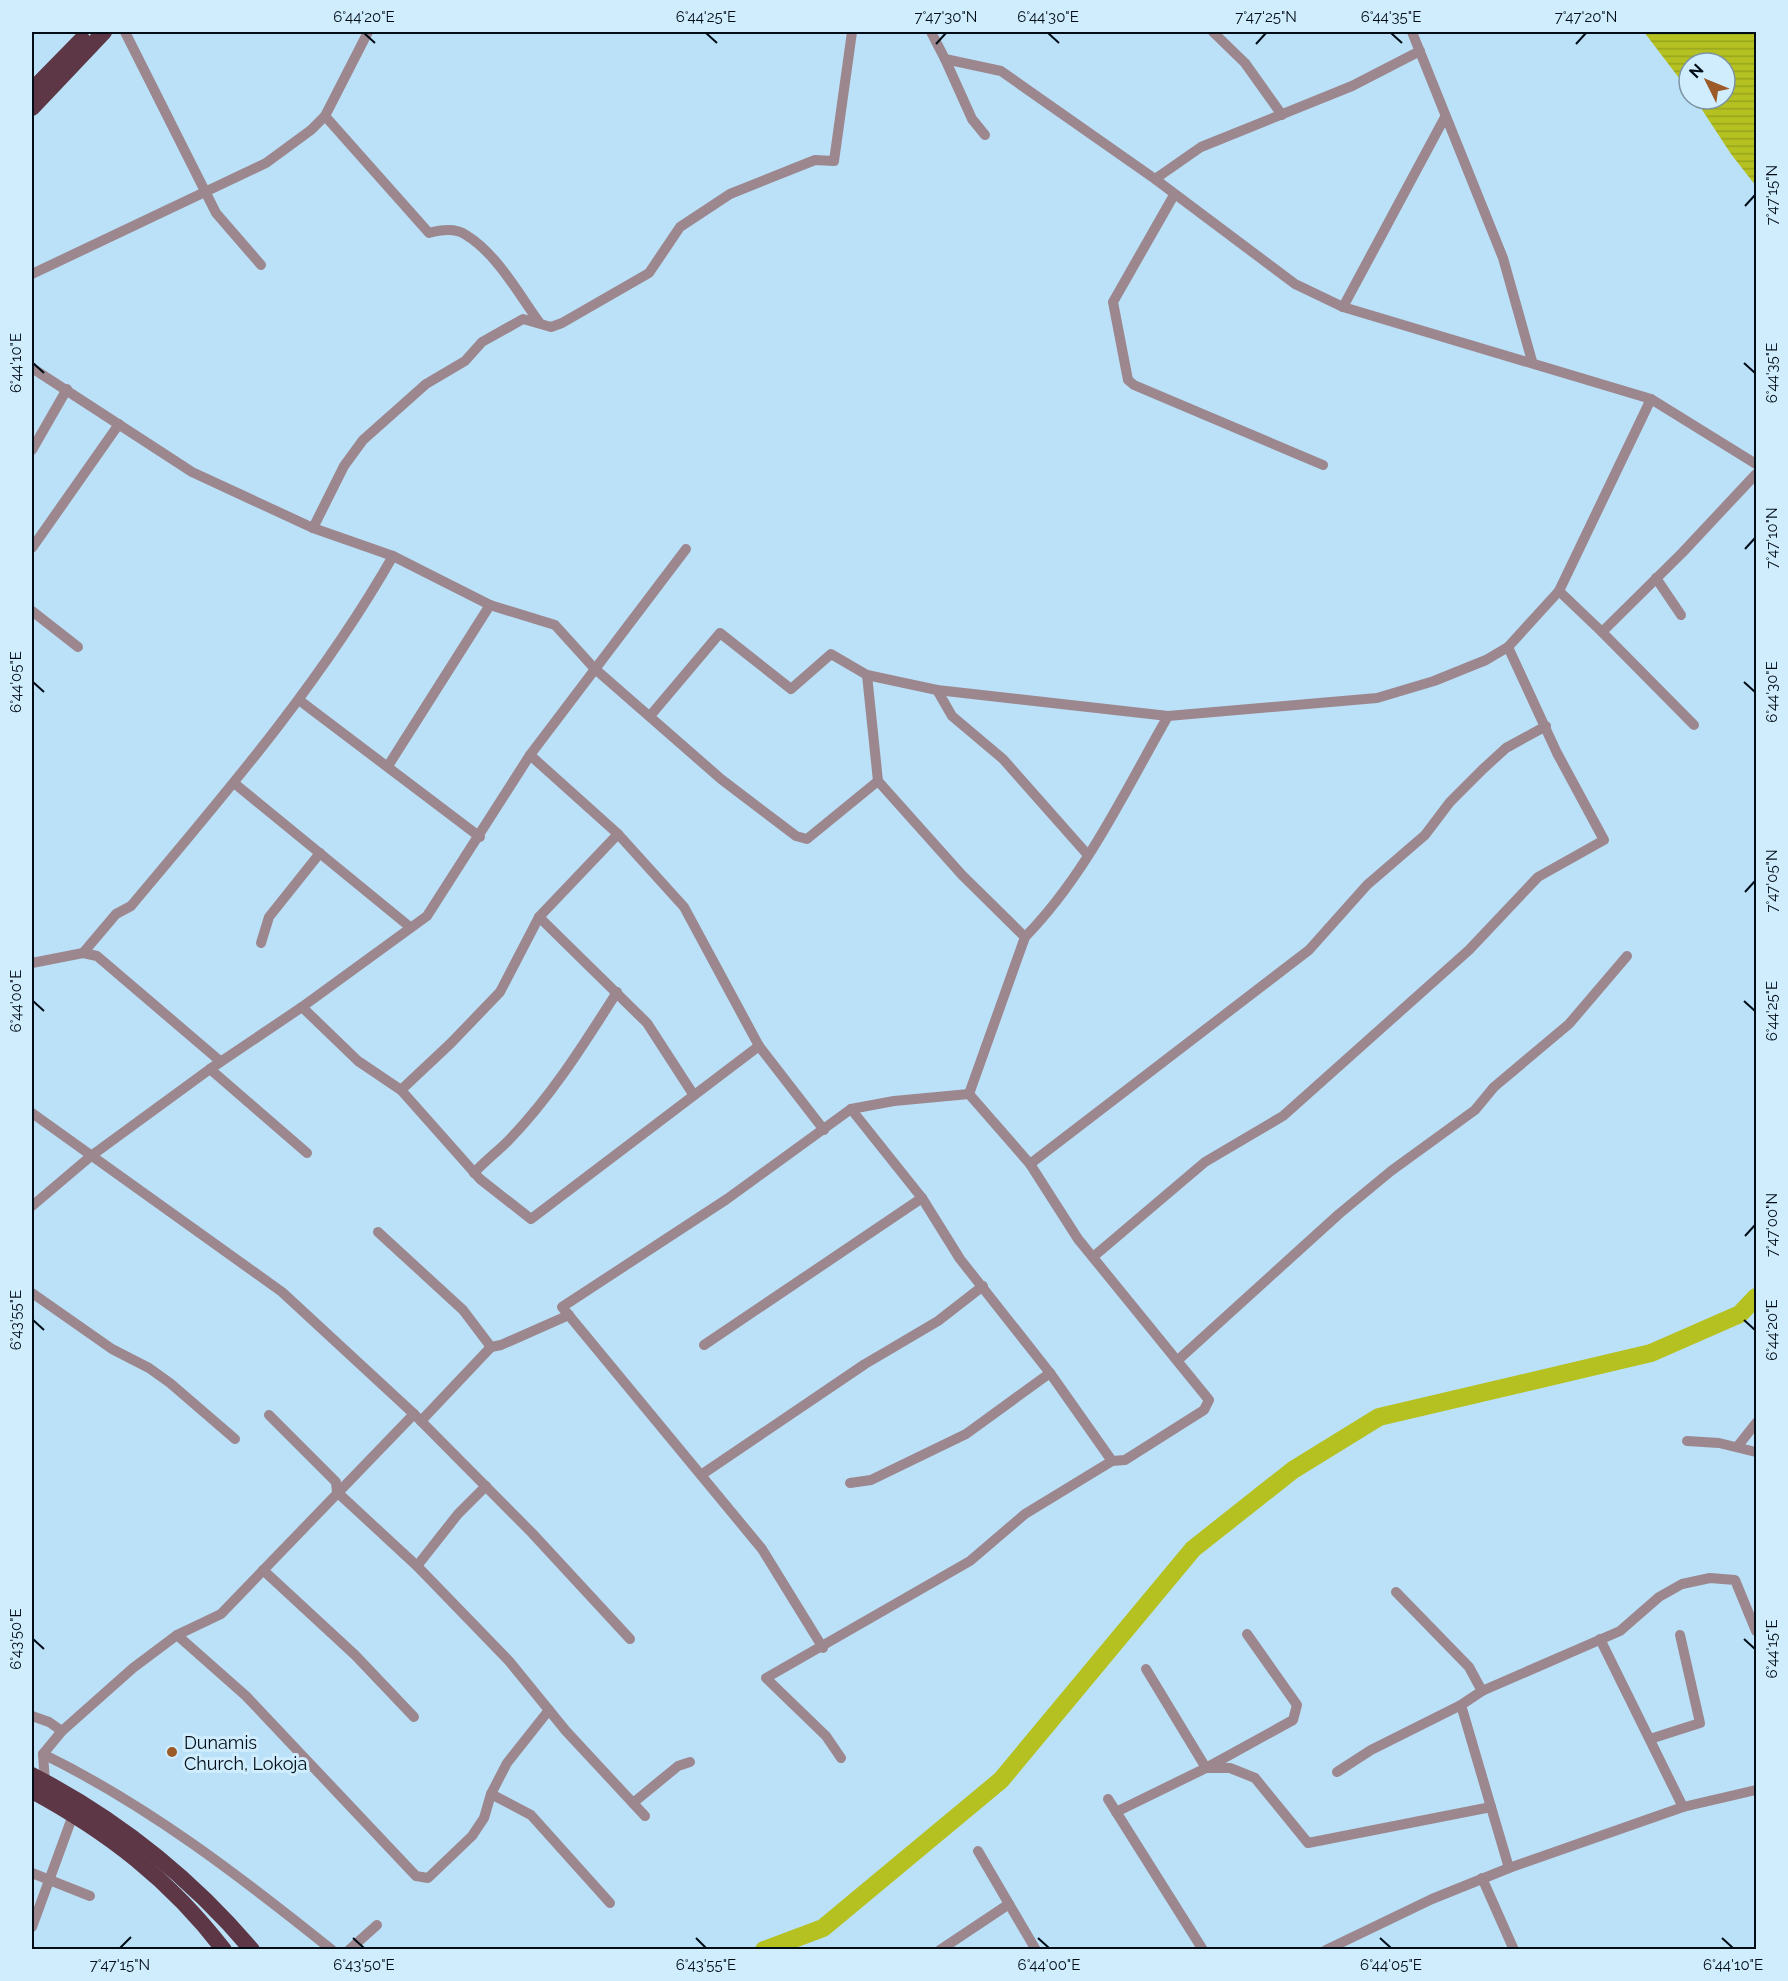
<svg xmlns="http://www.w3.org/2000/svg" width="1788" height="1981" viewBox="0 0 1788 1981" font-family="Raleway,sans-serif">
  <defs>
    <pattern id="water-rules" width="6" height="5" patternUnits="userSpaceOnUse" patternTransform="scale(1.5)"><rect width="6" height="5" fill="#b4c121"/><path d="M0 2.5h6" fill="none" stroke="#99a51d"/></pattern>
  </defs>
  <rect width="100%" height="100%" fill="#bbe1f8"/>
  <path fill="url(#water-rules)" d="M 1644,32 L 1756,32 L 1756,186 L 1731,154 L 1695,99 L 1725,99 L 1725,63 L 1689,63 L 1689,91 Z"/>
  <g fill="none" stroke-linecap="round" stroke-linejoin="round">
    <path stroke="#b4c121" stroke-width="18" d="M 764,1950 L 823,1928 L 1001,1780 L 1193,1549 L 1293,1470 L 1379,1417 L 1651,1353 L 1740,1314 L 1756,1297"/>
    <g stroke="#9d878f" stroke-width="10">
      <path d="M 125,32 L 216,213 L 261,265"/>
      <path d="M 931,32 L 945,59 L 1001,71 L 1155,179 L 1295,284 L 1343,307 L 1651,399 L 1756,464"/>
      <path d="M 1213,32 L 1245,63 L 1282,115"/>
      <path d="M 1412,32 L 1503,258 L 1532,361"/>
      <path d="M 945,59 L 972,119 L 985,135"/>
      <path d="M 325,116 L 429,233 C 440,230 456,228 466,235 C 497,254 518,293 539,322"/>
      <path d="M 1155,179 L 1201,147 L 1352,86 L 1420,51"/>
      <path d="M 1174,195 L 1113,302 L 1128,380 L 1134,385 L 1323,465"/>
      <path d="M 32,274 L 266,163 L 311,130 L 325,116 L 368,32"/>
      <path d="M 1343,307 L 1445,117"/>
      <path d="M 32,368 L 192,472 L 313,528 L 393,556 L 490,605 L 555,625 L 594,668 L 721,779 L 796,836 L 807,839 L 878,781"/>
      <path d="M 32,450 L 67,389"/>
      <path d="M 313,528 L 344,466 L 363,440 L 426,384 L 465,361 L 482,342 L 523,319 L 551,327 L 562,323 L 649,273 L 680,227 L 730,194 L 815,160 L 834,161 L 852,32"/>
      <path d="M 32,548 L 119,424"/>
      <path d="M 1656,578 L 1681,615"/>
      <path d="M 1559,591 L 1602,632 L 1682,553 L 1756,474"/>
      <path d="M 32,611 L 78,647"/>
      <path d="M 1602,632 L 1694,725"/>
      <path d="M 937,690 L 952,716 L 1003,759 L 1087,854"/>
      <path d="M 299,700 L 480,837"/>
      <path d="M 650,716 L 720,633 L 791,689 L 831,654 L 867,675"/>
      <path d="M 530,755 L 618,834 L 684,907 L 759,1046 L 824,1130"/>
      <path d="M 388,766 L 490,605"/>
      <path d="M 234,783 L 410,927"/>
      <path d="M 539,917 L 647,1023 L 693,1094"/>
      <path d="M 1025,937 L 962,875 L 878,781 L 867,675 L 937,690 L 1168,716 L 1377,698 L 1434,681 L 1486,660 L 1508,647 L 1559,591 L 1651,399"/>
      <path d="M 261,943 L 269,917 L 320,853"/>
      <path d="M 83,953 L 116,914 L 131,906 C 225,794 320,684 393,556"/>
      <path d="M 32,963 L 83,953 L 97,956 L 220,1061"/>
      <path d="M 302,1007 L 358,1061 L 401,1090 L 480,1179 L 531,1219 L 759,1046"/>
      <path d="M 210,1069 L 307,1153"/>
      <path d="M 401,1090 L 451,1043 L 500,992 L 539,917 L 618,834"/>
      <path d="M 969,1094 L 1025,937 C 1086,875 1125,791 1168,716"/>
      <path d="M 851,1109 L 922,1198 L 960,1259 L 1050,1373 L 1112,1461"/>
      <path d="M 32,1113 L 282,1292 L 414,1414 L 221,1614 L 177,1635 L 133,1668 L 62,1731 L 43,1754 L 45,1782"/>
      <path d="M 1030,1164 L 1309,950 L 1367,885 L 1425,835 L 1450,802 L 1483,769 L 1506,748 L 1546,726"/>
      <path d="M 474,1173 C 485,1161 497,1152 508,1141 C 551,1097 584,1044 617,992"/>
      <path d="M 32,1206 L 91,1156 L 210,1069 L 302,1007 L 427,916 L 530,755 L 686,549"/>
      <path d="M 378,1232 L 463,1310 L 491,1347"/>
      <path d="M 1093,1257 L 1205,1162 L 1283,1116 L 1469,950 L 1538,877 L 1604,840 L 1557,753 L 1508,647"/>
      <path d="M 32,1293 L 112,1349 L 149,1368 L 170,1383 L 235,1439"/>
      <path d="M 704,1345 L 922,1198"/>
      <path d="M 1178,1360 L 1339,1214 L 1391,1171 L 1475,1110 L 1494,1087 L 1569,1024 L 1627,956"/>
      <path d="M 414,1414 L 532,1533 L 630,1639"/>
      <path d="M 269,1415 L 336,1482 L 337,1492 L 417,1566 L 509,1661 L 566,1731 L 645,1816"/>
      <path d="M 421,1421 L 491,1347 L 501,1345 L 569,1315"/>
      <path d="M 1687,1441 L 1719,1443 L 1756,1452"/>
      <path d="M 1737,1447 L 1756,1423"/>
      <path d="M 701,1475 L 865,1364 L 938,1321 L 983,1286"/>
      <path d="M 850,1483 L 871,1480 L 966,1434 L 1050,1373"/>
      <path d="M 417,1566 L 458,1514 L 486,1486"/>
      <path d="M 263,1570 L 355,1655 L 414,1717"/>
      <path d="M 1396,1592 L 1469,1667 L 1482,1691"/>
      <path d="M 177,1635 L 246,1696 L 416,1876 L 428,1878 L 472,1836 L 484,1818 L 491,1794 L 507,1763 L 549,1710"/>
      <path d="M 1600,1639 L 1683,1807"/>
      <path d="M 823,1648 L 762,1549 L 562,1307 L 727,1199 L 851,1109 L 894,1101 L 969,1094"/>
      <path d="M 1146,1669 L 1206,1768 L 1230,1768 L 1255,1778 L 1308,1843 L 1491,1807 L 1509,1868"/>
      <path d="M 32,1716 L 49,1722 L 62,1731"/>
      <path d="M 1650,1739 L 1700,1723 L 1680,1635"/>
      <path d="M 43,1754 C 149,1806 241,1877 332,1950"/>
      <path d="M 841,1758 L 826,1736 L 766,1678 L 970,1561 L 1025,1514 L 1112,1461 L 1125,1460 L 1204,1410 L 1209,1400 L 1078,1239 L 1030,1164 L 969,1094"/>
      <path d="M 1337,1772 L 1371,1750 L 1461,1705"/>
      <path d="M 491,1794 L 531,1815 L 610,1903"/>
      <path d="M 1108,1799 L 1203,1950"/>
      <path d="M 633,1803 L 678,1766 L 690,1762"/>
      <path d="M 1491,1807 L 1461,1705 L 1482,1691 L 1620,1631 L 1659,1597 L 1682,1584 L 1710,1578 L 1735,1580 L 1756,1631"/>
      <path d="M 1116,1812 L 1206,1768 L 1293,1720 L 1297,1705 L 1247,1634"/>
      <path d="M 978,1851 L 1036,1950"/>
      <path d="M 32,1873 L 90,1896"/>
      <path d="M 1482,1878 L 1514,1950"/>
      <path d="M 32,1927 L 73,1815"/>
      <path d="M 349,1950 L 377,1925"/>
      <path d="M 940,1950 L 1009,1904"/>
      <path d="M 1326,1950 L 1432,1899 L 1509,1868 L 1683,1807 L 1756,1790"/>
    </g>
    <g stroke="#5d3746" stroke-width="16">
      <path d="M 32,90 L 82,39"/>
      <path d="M 32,108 L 104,32"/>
      <path d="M 32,1775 C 115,1818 191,1878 252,1950"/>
      <path d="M 32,1791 C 108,1832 170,1880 224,1950"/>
    </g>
  </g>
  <path fill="none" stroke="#000d17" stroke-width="2" d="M 364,33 L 375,43M 706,33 L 717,43M 1048,33 L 1059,43M 1391,33 L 1402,43M 936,44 L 946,33M 1256,44 L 1266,33M 1576,44 L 1586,33M 1745,206 L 1755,195M 33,363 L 44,373M 1744,363 L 1755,373M 1745,549 L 1755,538M 33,682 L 44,692M 1744,682 L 1755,692M 1745,892 L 1755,881M 33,1001 L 44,1011M 1744,1001 L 1755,1011M 1745,1236 L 1755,1225M 33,1320 L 44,1330M 1744,1320 L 1755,1330M 33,1639 L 44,1649M 1744,1639 L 1755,1649M 353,1938 L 364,1948M 696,1938 L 706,1948M 1038,1938 L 1049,1948M 1380,1938 L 1391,1948M 1722,1938 L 1733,1948M 120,1948 L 131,1937"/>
  <circle fill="#9c5a28" stroke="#d0edfe" stroke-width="2" cx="172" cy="1752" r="6"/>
  <g text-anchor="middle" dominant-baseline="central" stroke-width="6" stroke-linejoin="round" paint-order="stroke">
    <g font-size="18" fill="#000d17" stroke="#d0edfe" text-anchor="start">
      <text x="184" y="1742">Dunamis<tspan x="184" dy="21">Church, Lokoja</tspan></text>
    </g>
  </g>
  <rect width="1788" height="1981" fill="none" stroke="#d0edfe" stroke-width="66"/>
  <g transform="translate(1707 81) rotate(313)"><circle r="28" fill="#d0edfe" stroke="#7d93a2" stroke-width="1.5"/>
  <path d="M0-4.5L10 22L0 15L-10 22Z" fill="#9c5a28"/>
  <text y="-9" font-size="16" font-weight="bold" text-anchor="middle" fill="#000d17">N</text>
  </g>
  <rect x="33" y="33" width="1722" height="1915" fill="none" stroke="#000d17" stroke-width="2"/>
  <g font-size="15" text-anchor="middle" fill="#000d17">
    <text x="364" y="22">6°44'20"E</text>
    <text x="706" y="22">6°44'25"E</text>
    <text x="946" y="22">7°47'30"N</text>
    <text x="1048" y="22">6°44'30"E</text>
    <text x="1266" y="22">7°47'25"N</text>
    <text x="1391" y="22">6°44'35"E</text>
    <text x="1586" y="22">7°47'20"N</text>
    <text transform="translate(1772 195) rotate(-90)" y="5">7°47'15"N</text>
    <text transform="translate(16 363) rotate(-90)" y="5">6°44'10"E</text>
    <text transform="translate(1772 373) rotate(-90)" y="5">6°44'35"E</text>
    <text transform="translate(1772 538) rotate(-90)" y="5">7°47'10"N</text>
    <text transform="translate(16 682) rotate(-90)" y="5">6°44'05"E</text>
    <text transform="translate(1772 692) rotate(-90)" y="5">6°44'30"E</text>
    <text transform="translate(1772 881) rotate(-90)" y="5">7°47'05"N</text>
    <text transform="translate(16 1001) rotate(-90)" y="5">6°44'00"E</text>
    <text transform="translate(1772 1011) rotate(-90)" y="5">6°44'25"E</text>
    <text transform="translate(1772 1225) rotate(-90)" y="5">7°47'00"N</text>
    <text transform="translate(16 1320) rotate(-90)" y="5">6°43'55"E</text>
    <text transform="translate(1772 1330) rotate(-90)" y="5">6°44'20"E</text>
    <text transform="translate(16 1639) rotate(-90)" y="5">6°43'50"E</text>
    <text transform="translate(1772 1649) rotate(-90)" y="5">6°44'15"E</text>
    <text x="120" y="1970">7°47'15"N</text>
    <text x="364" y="1970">6°43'50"E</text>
    <text x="706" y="1970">6°43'55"E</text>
    <text x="1049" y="1970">6°44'00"E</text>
    <text x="1391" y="1970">6°44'05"E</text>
    <text x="1733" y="1970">6°44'10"E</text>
  </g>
</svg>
